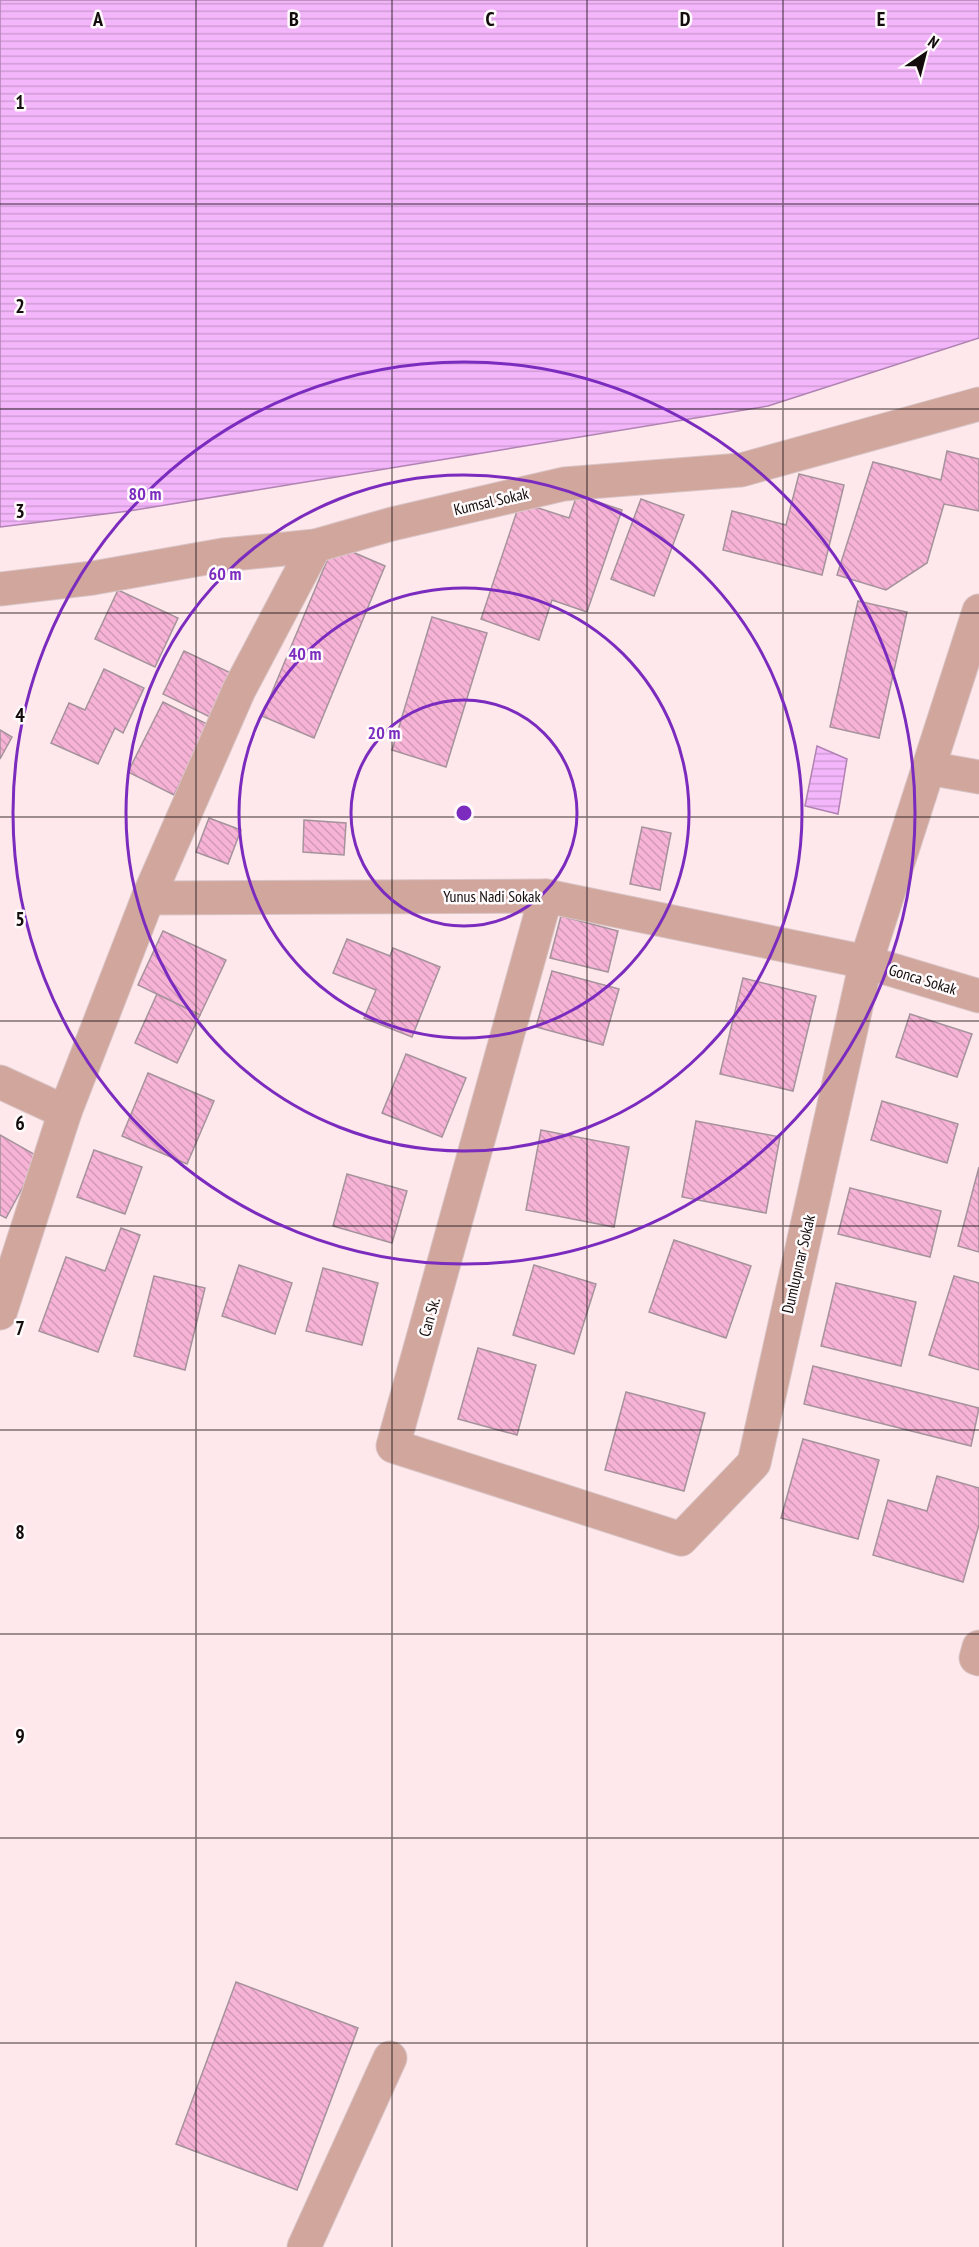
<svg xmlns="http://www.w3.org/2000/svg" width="979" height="2247" viewBox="0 0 979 2247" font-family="'PT Sans Narrow',sans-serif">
  <defs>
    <pattern id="water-rules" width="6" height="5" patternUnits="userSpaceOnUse" patternTransform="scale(1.5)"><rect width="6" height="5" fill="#f3b6fa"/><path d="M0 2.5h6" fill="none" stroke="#cf9bd5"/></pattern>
    <pattern id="building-back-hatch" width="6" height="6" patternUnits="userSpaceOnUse" patternTransform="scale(1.5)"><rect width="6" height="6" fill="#f6b3d6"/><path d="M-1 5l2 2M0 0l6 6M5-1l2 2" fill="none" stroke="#d299b6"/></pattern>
  </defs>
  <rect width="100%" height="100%" fill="#ffe8eb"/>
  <g fill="url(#water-rules)" stroke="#b083b3" stroke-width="1.5">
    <path d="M 0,0 L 979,0 L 979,338 L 768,406 L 129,511 L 0,527 Z"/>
    <path d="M 817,746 L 847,759 L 838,814 L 805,806 Z"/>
  </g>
  <g fill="url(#building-back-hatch)" stroke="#a5939c" stroke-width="1.5">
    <path d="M 947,451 L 979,459 L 979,511 L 944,504 L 927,563 L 886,590 L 837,575 L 873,462 L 941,480 Z"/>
    <path d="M 799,474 L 844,485 L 822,575 L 723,550 L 732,511 L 786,525 Z"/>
    <path d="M 577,495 L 622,510 L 587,612 L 552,600 L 539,640 L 481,619 L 520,502 L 569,518 Z"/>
    <path d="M 641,499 L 684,515 L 654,596 L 611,579 Z"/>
    <path d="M 334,544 L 385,566 L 314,738 L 262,716 Z"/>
    <path d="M 118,590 L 178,618 L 155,667 L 95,639 Z"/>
    <path d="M 858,601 L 907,612 L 879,738 L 830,727 Z"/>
    <path d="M 432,617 L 487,633 L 446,767 L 392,750 Z"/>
    <path d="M 184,651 L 231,673 L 210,717 L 163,694 Z"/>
    <path d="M 104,669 L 144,688 L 123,733 L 115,728 L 98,764 L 51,743 L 69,703 L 85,710 Z"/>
    <path d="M 163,702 L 209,725 L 174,795 L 128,772 Z"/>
    <path d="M 0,730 L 12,737 L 0,759 Z"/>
    <path d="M 209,818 L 241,830 L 228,864 L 196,852 Z"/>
    <path d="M 304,820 L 346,823 L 344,855 L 303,852 Z"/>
    <path d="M 642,827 L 671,833 L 660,890 L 630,884 Z"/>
    <path d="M 561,916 L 618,931 L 608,972 L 550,958 Z"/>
    <path d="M 163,931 L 226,960 L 200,1015 L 138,985 Z"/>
    <path d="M 347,939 L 390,956 L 393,948 L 440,967 L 412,1037 L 364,1018 L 376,990 L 333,973 Z"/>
    <path d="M 552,971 L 619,989 L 603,1045 L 536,1027 Z"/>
    <path d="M 743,978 L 816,996 L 793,1091 L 720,1074 Z"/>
    <path d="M 157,994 L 200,1015 L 177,1063 L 135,1043 Z"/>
    <path d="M 910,1014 L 972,1034 L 957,1077 L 896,1057 Z"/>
    <path d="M 406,1054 L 466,1078 L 442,1137 L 382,1113 Z"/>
    <path d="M 148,1073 L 214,1101 L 187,1164 L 122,1136 Z"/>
    <path d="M 882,1101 L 958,1124 L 947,1163 L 871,1140 Z"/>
    <path d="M 696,1121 L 780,1137 L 766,1213 L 682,1197 Z"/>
    <path d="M 541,1130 L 629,1147 L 614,1227 L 526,1210 Z"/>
    <path d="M 0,1135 L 39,1157 L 6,1218 L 0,1215 Z"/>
    <path d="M 94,1150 L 142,1167 L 125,1214 L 77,1197 Z"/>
    <path d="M 979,1167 L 979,1252 L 958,1246 Z"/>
    <path d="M 347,1174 L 407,1191 L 392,1243 L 333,1226 Z"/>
    <path d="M 850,1188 L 941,1211 L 930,1257 L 838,1234 Z"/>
    <path d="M 121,1228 L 140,1235 L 98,1352 L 39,1331 L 66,1257 L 105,1271 Z"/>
    <path d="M 674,1240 L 751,1266 L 726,1338 L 649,1312 Z"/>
    <path d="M 239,1265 L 292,1283 L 275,1334 L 222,1316 Z"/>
    <path d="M 534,1265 L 596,1284 L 574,1354 L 513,1335 Z"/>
    <path d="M 323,1268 L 378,1283 L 362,1345 L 306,1331 Z"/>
    <path d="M 154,1276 L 205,1288 L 185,1370 L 134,1356 Z"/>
    <path d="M 954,1276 L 979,1283 L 979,1370 L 929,1355 Z"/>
    <path d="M 836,1283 L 916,1302 L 901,1366 L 821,1346 Z"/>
    <path d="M 478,1348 L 536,1365 L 517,1435 L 458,1419 Z"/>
    <path d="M 813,1366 L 979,1408 L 971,1446 L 804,1404 Z"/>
    <path d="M 626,1392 L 705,1413 L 684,1491 L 605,1470 Z"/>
    <path d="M 803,1439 L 879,1460 L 858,1539 L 781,1518 Z"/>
    <path d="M 937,1476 L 979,1488 L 979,1525 L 963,1582 L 873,1555 L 888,1500 L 927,1511 Z"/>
    <path d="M 236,1982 L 358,2028 L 297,2190 L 176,2144 Z"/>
  </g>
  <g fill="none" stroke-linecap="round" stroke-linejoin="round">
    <g stroke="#d9c5c7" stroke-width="35">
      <g id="minor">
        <path d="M 0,589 L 93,578 L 223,555 L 315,546 L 392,524 L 564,484 L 741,470 L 979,404"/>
        <path d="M 928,768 L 979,777"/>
        <path d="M 546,896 L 393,1446 L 681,1539 L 754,1463 L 866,962 L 979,611"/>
        <path d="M 148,898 L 546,896 L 866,962 L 979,996"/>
        <path d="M 0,1082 L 65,1112"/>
        <path d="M 0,1313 L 65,1112 L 148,898 L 239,690 L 315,546"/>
        <path d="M 979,1647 L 976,1658 L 979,1659"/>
        <path d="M 304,2247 L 390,2058"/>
      </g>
    </g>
    <use href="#minor" stroke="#d0a69d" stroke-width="33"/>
  </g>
  <path fill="none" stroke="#130c0d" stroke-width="1.5" stroke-opacity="0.55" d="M 196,0 L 196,2247M 392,0 L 392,2247M 587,0 L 587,2247M 783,0 L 783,2247M 0,204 L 979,204M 0,409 L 979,409M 0,613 L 979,613M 0,817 L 979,817M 0,1021 L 979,1021M 0,1226 L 979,1226M 0,1430 L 979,1430M 0,1634 L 979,1634M 0,1838 L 979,1838M 0,2043 L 979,2043"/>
  <g fill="none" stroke="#7b2cbf" stroke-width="3">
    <circle cx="464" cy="813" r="113"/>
    <circle cx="464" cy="813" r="225"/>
    <circle cx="464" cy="813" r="338"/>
    <circle cx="464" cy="813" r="451"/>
  </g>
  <g text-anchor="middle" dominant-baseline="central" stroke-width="5" stroke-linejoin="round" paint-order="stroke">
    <g font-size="16" fill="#130c0d" stroke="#fffafb">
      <text transform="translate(491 501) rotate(-13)">Kumsal Sokak</text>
      <text x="492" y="896">Yunus Nadi Sokak</text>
      <text transform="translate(923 979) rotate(17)">Gonca Sokak</text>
      <text transform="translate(798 1264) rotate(-77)">Dumlupınar Sokak</text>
      <text transform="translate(429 1317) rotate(-74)">Can Sk.</text>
    </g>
  </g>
  <g font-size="20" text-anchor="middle" font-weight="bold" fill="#130c0d" stroke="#fffafb" stroke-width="5" stroke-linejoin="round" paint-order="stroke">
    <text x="98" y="26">A</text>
    <text x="294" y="26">B</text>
    <text x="490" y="26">C</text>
    <text x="685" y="26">D</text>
    <text x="881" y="26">E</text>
    <text x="20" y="109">1</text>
    <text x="20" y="313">2</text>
    <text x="20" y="518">3</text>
    <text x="20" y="722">4</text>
    <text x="20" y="926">5</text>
    <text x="20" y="1130">6</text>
    <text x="20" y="1335">7</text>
    <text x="20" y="1539">8</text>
    <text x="20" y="1743">9</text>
  </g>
  <circle cx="464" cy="813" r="9" fill="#7b2cbf" stroke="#fffafb" stroke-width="3"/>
  <g font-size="18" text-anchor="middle" font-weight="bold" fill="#7b2cbf" stroke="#fffafb" stroke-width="5" stroke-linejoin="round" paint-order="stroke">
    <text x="145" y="500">80 m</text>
    <text x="225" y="580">60 m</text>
    <text x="305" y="660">40 m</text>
    <text x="384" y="739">20 m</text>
  </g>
  <g transform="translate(925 54) rotate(35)" stroke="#fffafb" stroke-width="4.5" paint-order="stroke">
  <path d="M0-4.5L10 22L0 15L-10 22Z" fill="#130c0d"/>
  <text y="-9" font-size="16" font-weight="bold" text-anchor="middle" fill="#130c0d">N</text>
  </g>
</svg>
